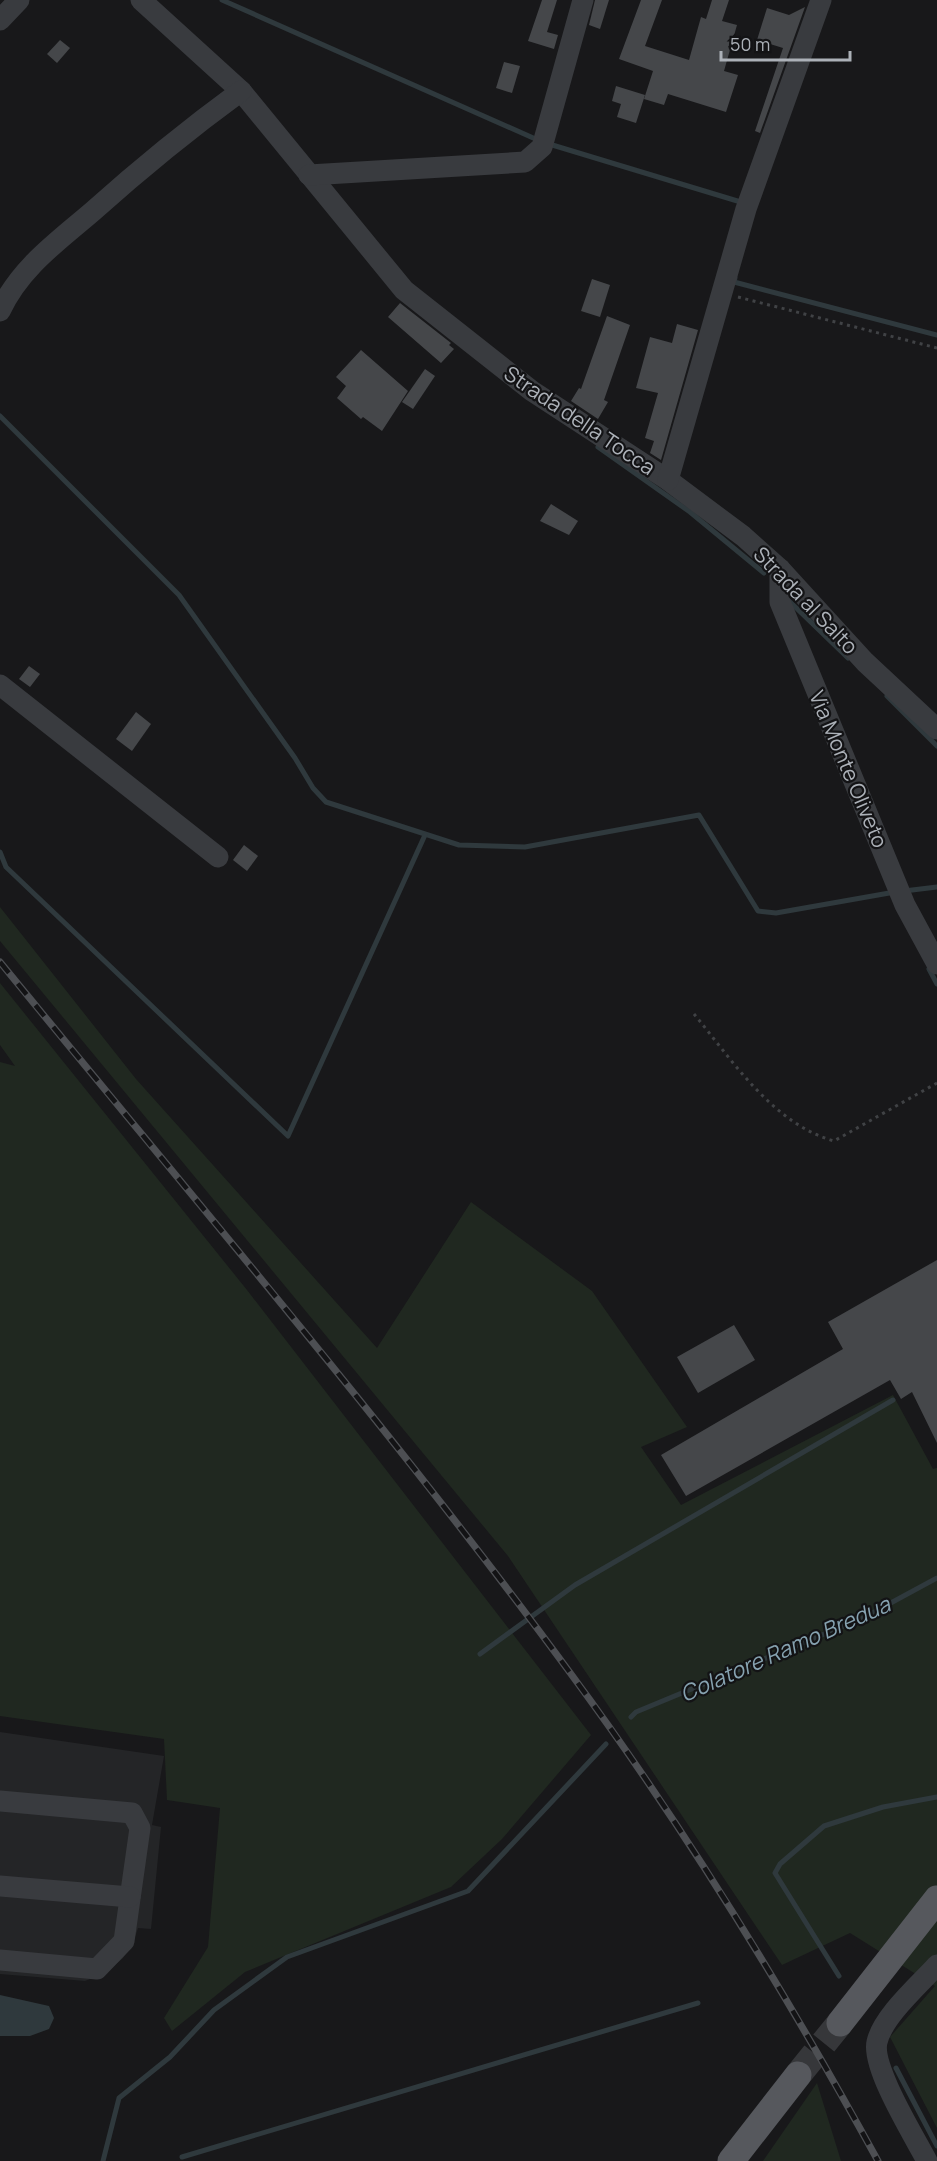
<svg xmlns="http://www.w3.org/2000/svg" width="937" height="2161" viewBox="0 0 937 2161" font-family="Manrope,sans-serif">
  <rect width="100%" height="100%" fill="#18181a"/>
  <path fill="#242527" d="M 0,1732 L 164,1756 L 152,1825 L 161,1827 L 151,1929 L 138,1928 L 133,1943 L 123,1958 L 107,1972 L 85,1981 L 0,1974 Z"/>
  <g fill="#202820">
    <path d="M 0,907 L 136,1079 L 377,1348 L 471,1202 L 592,1291 L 687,1427 L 641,1447 L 681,1505 L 893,1395 L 933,1469 L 937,1468 L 937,2128 L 890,2037 L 935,1986 L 850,1933 L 782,1965 L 508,1556 L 0,941 Z"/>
    <path d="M 0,983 L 247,1290 L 591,1735 L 502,1839 L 451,1887 L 245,1972 L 172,2031 L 164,2018 L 208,1947 L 220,1808 L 167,1800 L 164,1739 L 0,1716 L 0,1062 L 15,1066 L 0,1045 Z"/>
    <path d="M 817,2083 L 841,2161 L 763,2161 Z"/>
  </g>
  <path fill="#2f393d" d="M 0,1995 L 49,2006 L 54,2018 L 49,2029 L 30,2036 L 0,2036 Z"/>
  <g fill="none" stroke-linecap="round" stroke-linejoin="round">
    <g stroke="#2f393d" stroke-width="5">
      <path d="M 222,0 L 540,141"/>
      <path d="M 549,144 L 744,203"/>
      <path d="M 735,278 L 734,282 L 937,335"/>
      <path d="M 0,416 L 179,595 L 295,758 L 313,788 L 326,802 L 459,845 L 525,847 L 699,815 L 758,911 L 776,913 L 895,892"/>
      <path d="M 598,447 L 690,512 L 764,573"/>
      <path d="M 788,600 L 848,658"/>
      <path d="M 887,696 L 937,746"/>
      <path d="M 0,852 L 6,867 L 288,1136 L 425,835"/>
      <path d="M 904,891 L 937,887"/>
      <path d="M 929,969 L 937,984"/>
      <path d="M 480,1654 L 575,1585 L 893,1400"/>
      <path d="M 631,1717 L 636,1712 L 863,1618 L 937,1578"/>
      <path d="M 839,1976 L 775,1873 L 780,1864 L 824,1826 L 883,1807 L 937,1797"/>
      <path d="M 896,2068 L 937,2146"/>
      <path d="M 182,2157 L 698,2003"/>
      <path d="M 103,2161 L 119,2098 L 170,2057 L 214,2010 L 287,1957 L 468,1891 L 606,1744"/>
    </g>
  </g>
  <g fill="#45474a">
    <path d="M 542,0 L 557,0 L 547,32 L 558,35 L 554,49 L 528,41 Z"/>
    <path d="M 595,0 L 609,0 L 600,29 L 589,25 Z"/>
    <path d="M 641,0 L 662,0 L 645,46 L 689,60 L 701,17 L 706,19 L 712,0 L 729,0 L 722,21 L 737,25 L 724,71 L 738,75 L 726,112 L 668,94 L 664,105 L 644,99 L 653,71 L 619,59 Z"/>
    <path d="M 805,7 L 760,133 L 755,131 L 783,48 L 757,40 L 767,8 L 789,15 Z"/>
    <path d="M 60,40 L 70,48 L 57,63 L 47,54 Z"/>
    <path d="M 504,62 L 520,66 L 512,93 L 496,88 Z"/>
    <path d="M 616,86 L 645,95 L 636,123 L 617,117 L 621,104 L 612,101 Z"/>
    <path d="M 592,279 L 610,285 L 600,317 L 581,311 Z"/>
    <path d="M 400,303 L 451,343 L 449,345 L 454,349 L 441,363 L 388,317 Z"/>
    <path d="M 607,316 L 630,325 L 604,400 L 608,402 L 598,419 L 571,401 L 579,388 L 581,389 Z"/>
    <path d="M 677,324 L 698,330 L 661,460 L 650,453 L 654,441 L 645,438 L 658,393 L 636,388 L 650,337 L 672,343 Z"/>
    <path d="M 361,350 L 408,391 L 382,431 L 363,417 L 361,419 L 337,398 L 346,386 L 336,377 Z"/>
    <path d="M 425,369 L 435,376 L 413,409 L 402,402 Z"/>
    <path d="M 551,504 L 578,521 L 569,535 L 540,521 Z"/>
    <path d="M 29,666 L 40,674 L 30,687 L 19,679 Z"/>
    <path d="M 136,712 L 151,724 L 132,751 L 116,739 Z"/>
    <path d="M 244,845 L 258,856 L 247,871 L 233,860 Z"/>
    <path d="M 937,1260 L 937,1443 L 912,1392 L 901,1399 L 890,1380 L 686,1496 L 661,1455 L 843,1349 L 828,1322 Z"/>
    <path d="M 734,1325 L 755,1360 L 698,1393 L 677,1357 Z"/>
  </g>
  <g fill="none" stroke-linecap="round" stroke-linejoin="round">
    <path stroke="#36373a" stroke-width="27" stroke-dasharray="27 14" stroke-linecap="butt" d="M 798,2075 L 840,2023"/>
    <g stroke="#404245" stroke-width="3" stroke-dasharray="3 4.5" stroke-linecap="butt">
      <path d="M 738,297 L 937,348"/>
      <path d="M 694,1014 C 732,1060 773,1124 834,1141 L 937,1083"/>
    </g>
    <g stroke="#393b3f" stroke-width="21">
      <path d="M 141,0 L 241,91 L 404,290 L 532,391 L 668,480 L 743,536 L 780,569 L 865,662 L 937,729"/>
      <path d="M 0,20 L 19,0"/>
      <path d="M 309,175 L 525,162 L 542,147 L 583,0"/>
      <path d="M 0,311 C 20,268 57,242 92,212 C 140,169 189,129 241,91"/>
      <path d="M 668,480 L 746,209 L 821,0"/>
      <path d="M 780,569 L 780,602 L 905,905 L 937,964"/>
      <path d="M 0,685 L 218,857"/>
      <path d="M 0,1801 L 132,1813 L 140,1828 L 124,1941 L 97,1969 L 0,1960"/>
      <path d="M 0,1886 L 130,1897"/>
      <path d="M 927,2161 C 914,2136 871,2067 877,2042 C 883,2016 919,1985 937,1965"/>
    </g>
    <g stroke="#56585d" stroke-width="27">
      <path d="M 840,2023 L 937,1899"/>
      <path d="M 731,2161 L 798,2075"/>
    </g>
    <g stroke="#4d4f53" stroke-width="7">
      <path id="rail" d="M 0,962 C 192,1197 391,1429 571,1674 C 685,1828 786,1993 878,2161"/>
    </g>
    <use href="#rail" stroke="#131315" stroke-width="4.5" stroke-dasharray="14" stroke-linecap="butt"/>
  </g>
  <g text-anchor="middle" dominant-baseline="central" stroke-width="4.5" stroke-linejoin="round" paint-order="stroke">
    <g font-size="21" fill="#acb1b8" stroke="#131315">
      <text transform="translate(580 420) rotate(34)">Strada della Tocca</text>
      <text transform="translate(806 600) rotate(46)">Strada al Salto</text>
      <text transform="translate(849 769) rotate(67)">Via Monte Oliveto</text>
    </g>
    <g font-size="22" font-style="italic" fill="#86a2b0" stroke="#131315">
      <text transform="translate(785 1649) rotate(-24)">Colatore Ramo Bredua</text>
    </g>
  </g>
  <path d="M721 51v9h129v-9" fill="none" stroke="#acb1b8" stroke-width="3"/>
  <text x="730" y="51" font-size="18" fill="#acb1b8" stroke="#131315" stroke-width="4.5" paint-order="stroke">50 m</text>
</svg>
